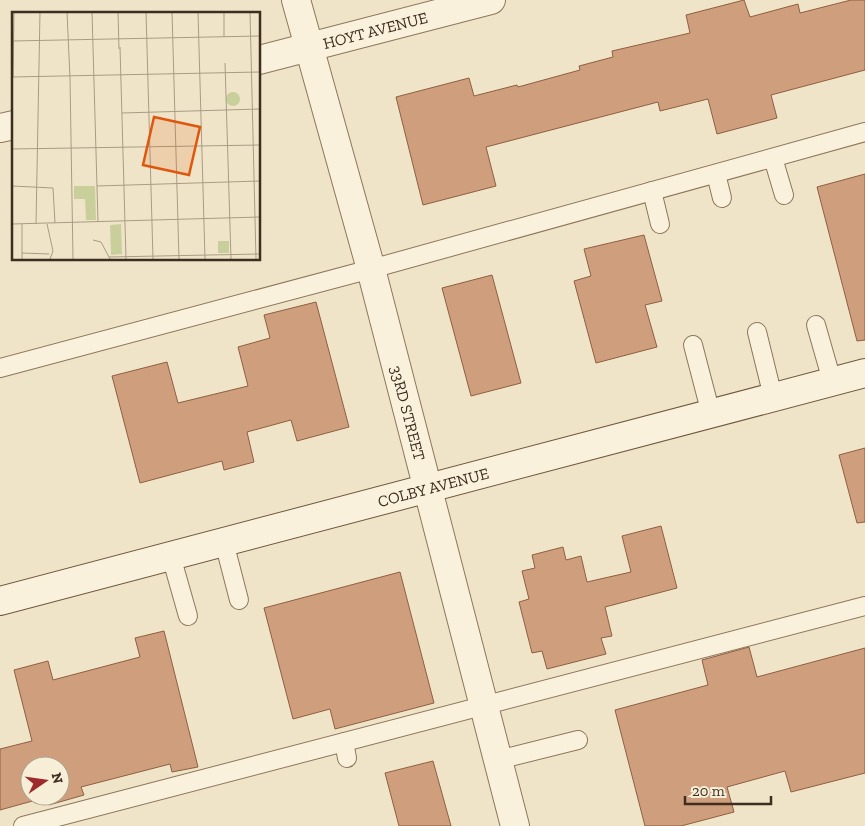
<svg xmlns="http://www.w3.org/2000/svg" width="865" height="826" viewBox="0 0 865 826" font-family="'Zilla Slab',serif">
  <rect width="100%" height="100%" fill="#f0e4c8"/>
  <g fill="#cf9f7d" stroke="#8d5f41" fill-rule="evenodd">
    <path d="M 744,0 L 750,17 L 798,4 L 800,13 L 851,0 L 865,0 L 865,70 L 771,95 L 777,118 L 717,134 L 708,99 L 660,111 L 658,102 L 486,147 L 496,186 L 423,205 L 396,97 L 469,78 L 474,96 L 517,85 L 518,87 L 580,70 L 579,66 L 613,57 L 612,51 L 690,33 L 686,15 Z"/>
    <path d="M 865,174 L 865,340 L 857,341 L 817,187 Z"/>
    <path d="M 644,235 L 662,301 L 645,305 L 657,347 L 596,363 L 574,281 L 591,276 L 584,249 Z"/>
    <path d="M 492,275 L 521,383 L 471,396 L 442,288 Z"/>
    <path d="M 316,302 L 349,427 L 297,441 L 291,420 L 247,432 L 254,462 L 224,470 L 222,461 L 140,483 L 112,376 L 167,362 L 178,403 L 248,386 L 238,347 L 270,338 L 264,315 Z"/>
    <path d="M 865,448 L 865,522 L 857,523 L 839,455 Z"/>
    <path d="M 661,526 L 677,588 L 605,607 L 612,636 L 601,638 L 606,654 L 547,669 L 542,651 L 532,653 L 519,602 L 529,599 L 522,571 L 535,568 L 532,555 L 563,547 L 566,560 L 581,556 L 587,582 L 631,572 L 622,536 Z"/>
    <path d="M 400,572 L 434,703 L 335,729 L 330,709 L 293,719 L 264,608 Z"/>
    <path d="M 164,631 L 198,767 L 172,772 L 170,764 L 81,787 L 84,795 L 49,805 L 47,797 L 0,810 L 0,749 L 32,741 L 14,670 L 48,661 L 53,680 L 140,657 L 135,638 ZM 30,766 L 60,766 L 60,796 L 30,796 Z"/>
    <path d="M 749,647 L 757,677 L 865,648 L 865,773 L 791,792 L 785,771 L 727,787 L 734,812 L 681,826 L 645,826 L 615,710 L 708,685 L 702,660 Z"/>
    <path d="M 433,761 L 451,826 L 399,826 L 385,773 Z"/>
  </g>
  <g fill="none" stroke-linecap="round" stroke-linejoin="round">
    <g stroke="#8d765c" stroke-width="20">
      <g id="service">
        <path d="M 773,158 L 784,195"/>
        <path d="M 716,174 L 722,198"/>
        <path d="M 652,191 L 660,224"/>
        <path d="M 816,325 L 832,381"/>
        <path d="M 757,332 L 773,397"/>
        <path d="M 693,345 L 711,414"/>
        <path d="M 0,368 L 371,269 L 865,132"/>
        <path d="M 224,542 L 239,600"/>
        <path d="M 171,556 L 188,616"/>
        <path d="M 344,742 L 347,758"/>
        <path d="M 498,760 L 578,740"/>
        <path d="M 23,826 L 865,606"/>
      </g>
    </g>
    <g stroke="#8d765c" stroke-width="30">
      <g id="minor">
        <path id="s1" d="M 296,0 L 371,269 L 515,826"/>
      </g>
    </g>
    <g stroke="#8d765c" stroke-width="30">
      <g id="tertiary">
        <path id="s2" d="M 259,60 L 491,0"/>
        <path d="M 0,128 L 14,125"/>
      </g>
    </g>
    <g stroke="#6f573f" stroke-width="30">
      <g id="secondary">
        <path id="s3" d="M 0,601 L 865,373"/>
      </g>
    </g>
    <use href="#service" stroke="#faf1dc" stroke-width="18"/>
    <use href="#minor" stroke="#faf1dc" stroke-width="28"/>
    <use href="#tertiary" stroke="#faf1dc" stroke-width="28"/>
    <use href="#secondary" stroke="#faf1dc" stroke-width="28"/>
  </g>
  <g text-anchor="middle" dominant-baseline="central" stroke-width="4" stroke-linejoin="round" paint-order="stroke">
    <g font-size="16" fill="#3d2e20" stroke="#f7eed8">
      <text stroke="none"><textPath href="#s2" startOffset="120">HOYT AVENUE</textPath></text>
      <text stroke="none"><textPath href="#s1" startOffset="428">33RD STREET</textPath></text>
      <text stroke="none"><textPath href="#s3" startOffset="448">COLBY AVENUE</textPath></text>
    </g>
  </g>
  <g transform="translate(12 12)">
    <rect width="248" height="248" fill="#f0e4c8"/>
    <path d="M214 87a7 7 0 1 1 14 0a7 7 0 1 1-14 0ZM 62,174 L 83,174 L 84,208 L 74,208 L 73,187 L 62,187 ZM 109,212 L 110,242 L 99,243 L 98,213 ZM 206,229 L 217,229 L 217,241 L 206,241 Z" fill="#c9cf9b"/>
    <path fill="none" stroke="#a89b85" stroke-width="1" d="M 55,0 L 58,66M 80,0 L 86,210M 106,0 L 107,37M 134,0 L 141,247M 160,0 L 167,247M 186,0 L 193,247M 212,0 L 212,25M 238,0 L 244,247M 0,29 L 248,24M 108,35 L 114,247M 213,51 L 219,247M 0,65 L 248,60M 1,65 L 2,0M 58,66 L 61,247M 110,101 L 248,97M 0,137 L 248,133M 0,174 L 41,176 L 43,211M 85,174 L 248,169M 0,212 L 248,205M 10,212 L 10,247M 24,212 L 28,0M 35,212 L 41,239 L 38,247M 81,228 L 89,230 L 98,247M 10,241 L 37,242M 97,245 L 248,242"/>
    <path fill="#df570d" fill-opacity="0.15" stroke="#df570d" stroke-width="2.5" d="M 142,105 L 188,115 L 177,163 L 131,153 Z"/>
    <rect width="248" height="248" fill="none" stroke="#3d2e20" stroke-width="2.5"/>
  </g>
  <g transform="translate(45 781) rotate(77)"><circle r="24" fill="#f7eed8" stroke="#ada18e"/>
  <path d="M0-4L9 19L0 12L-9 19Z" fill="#9e2a2b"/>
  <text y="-8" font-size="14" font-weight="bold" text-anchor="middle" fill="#3d2e20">N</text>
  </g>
  <path d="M685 796v8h86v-8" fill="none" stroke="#3d2e20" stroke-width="2.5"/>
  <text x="692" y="796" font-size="15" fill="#3d2e20" stroke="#f7eed8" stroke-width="4" paint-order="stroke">20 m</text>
</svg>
